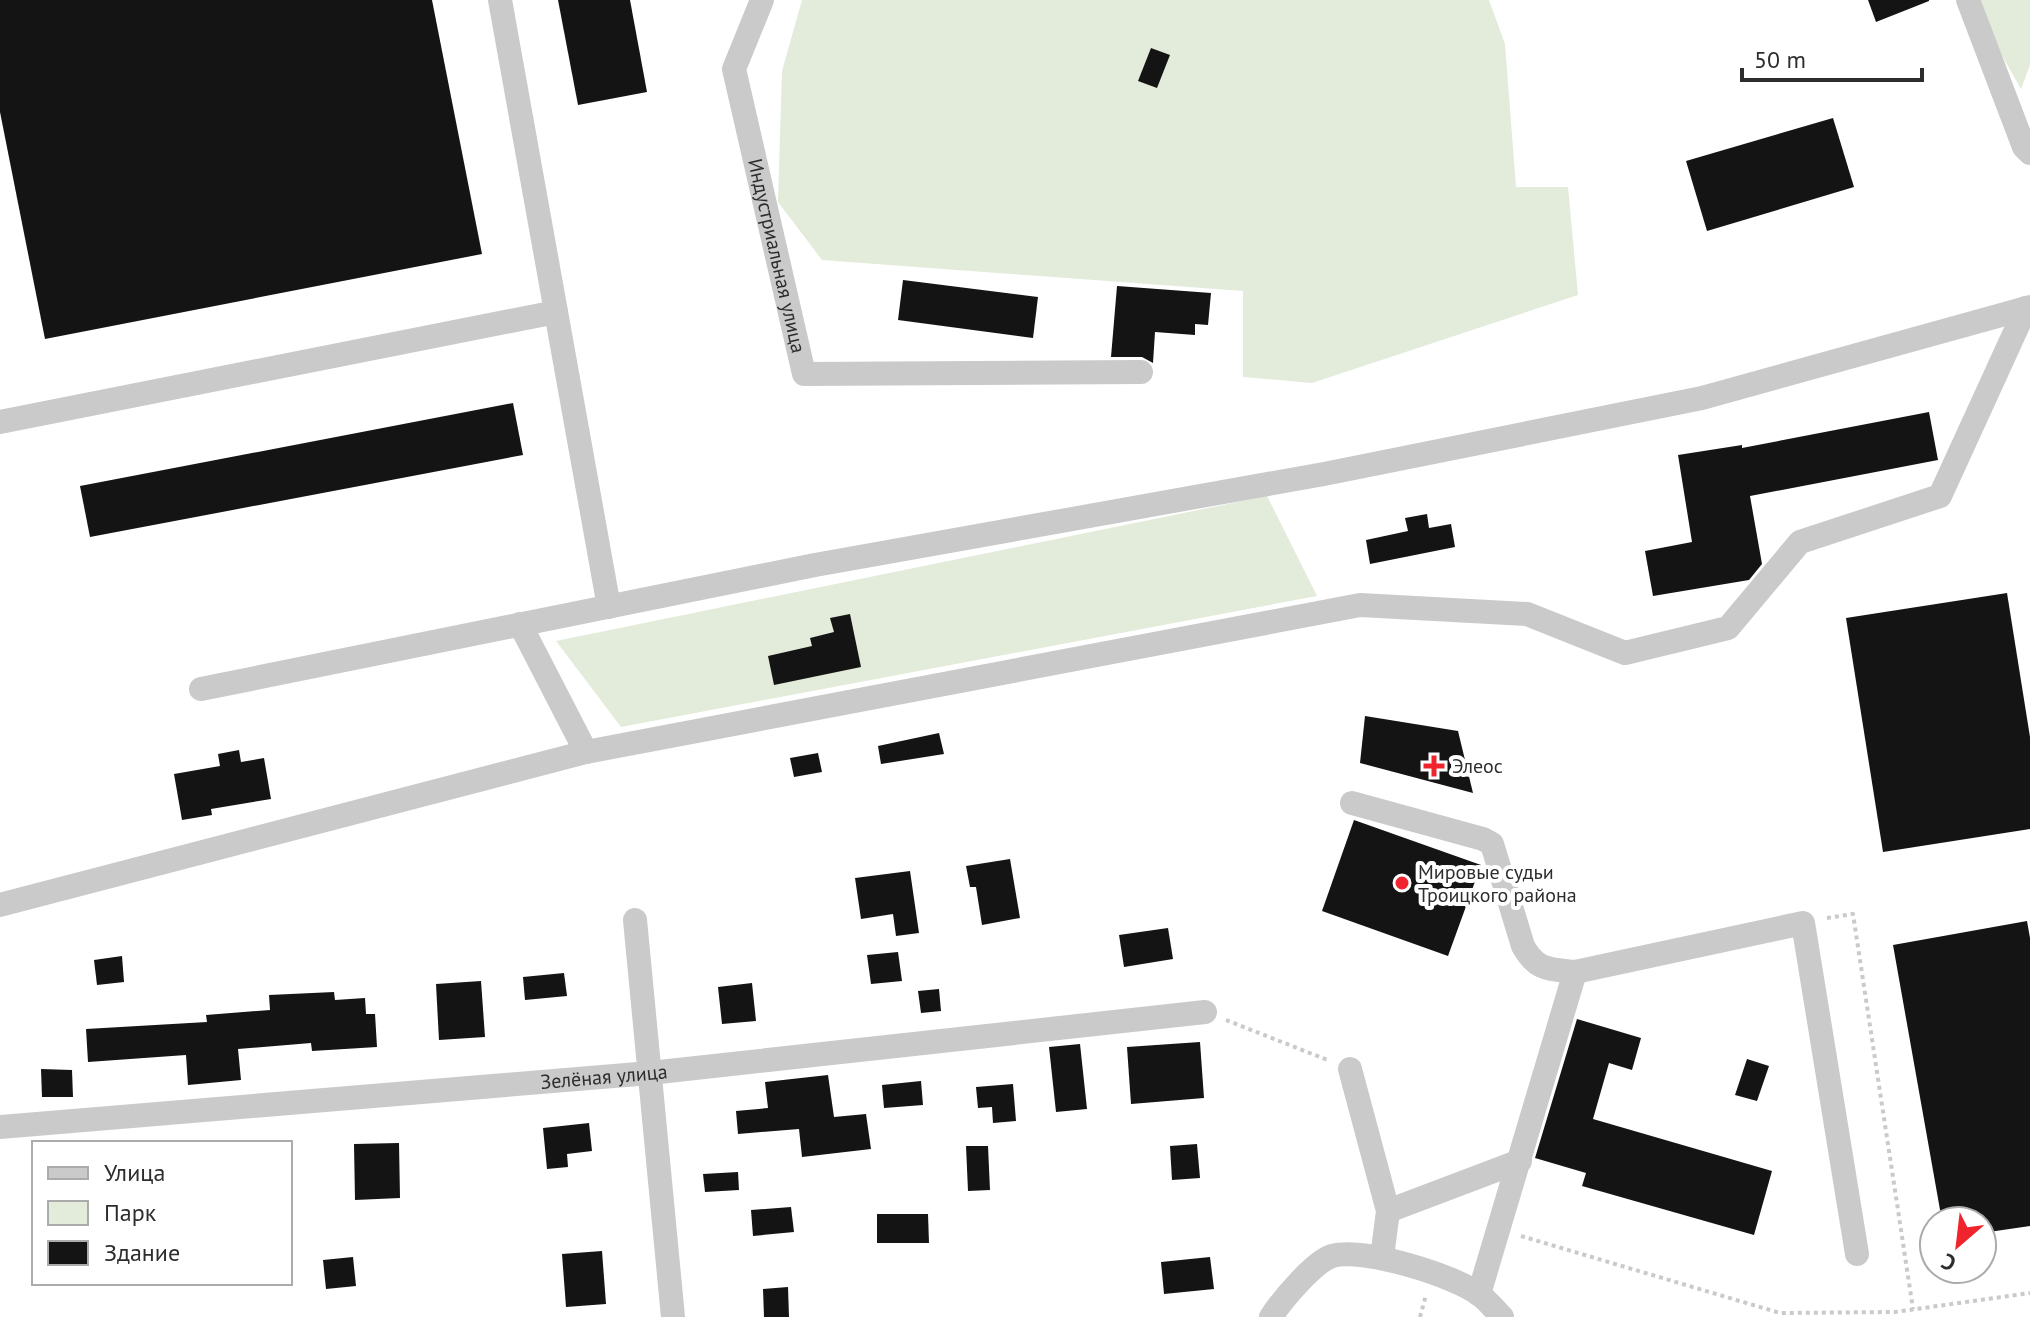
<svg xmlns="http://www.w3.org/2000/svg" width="2030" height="1317" viewBox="0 0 2030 1317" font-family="'PT Sans',sans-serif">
  <rect width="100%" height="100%" fill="#fff"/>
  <g fill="#e3ecda">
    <path d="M 802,0 L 1489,0 L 1505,44 L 1516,187 L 1568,187 L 1578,295 L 1312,383 L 1243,377 L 1243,291 L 822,260 L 778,202 L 782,71 Z"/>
    <path d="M 1970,0 L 2030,0 L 2030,65 L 2021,89 Z"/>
    <path d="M 1267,496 L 1317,596 L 621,727 L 556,641 Z"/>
  </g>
  <g fill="#141414">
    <path d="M 0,0 L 432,0 L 482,254 L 45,339 L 0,112 Z"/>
    <path d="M 558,0 L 630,0 L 647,92 L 578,105 Z"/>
    <path d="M 1868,0 L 1929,0 L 1929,1 L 1876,22 Z"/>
    <path d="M 1151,48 L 1170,55 L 1157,88 L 1138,81 Z"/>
    <path d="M 1833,118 L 1854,187 L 1707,231 L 1686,161 Z"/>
    <path d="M 903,280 L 1038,297 L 1033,338 L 898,320 Z"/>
    <path d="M 1117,286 L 1211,293 L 1208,325 L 1195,324 L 1195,335 L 1155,332 L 1153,363 L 1142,357 L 1111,357 Z"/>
    <path d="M 513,403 L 523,455 L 90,537 L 80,486 Z"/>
    <path d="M 1929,412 L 1938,460 L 1750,496 L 1762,564 L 1749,580 L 1653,596 L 1645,551 L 1692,542 L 1678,455 L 1742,445 L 1742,448 Z"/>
    <path d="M 1427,514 L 1429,528 L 1451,524 L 1455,547 L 1370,564 L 1366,540 L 1408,531 L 1405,518 Z"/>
    <path d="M 2007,593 L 2030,737 L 2030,829 L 1883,852 L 1846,618 Z"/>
    <path d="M 850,614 L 861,667 L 774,685 L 768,656 L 812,646 L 810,638 L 834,632 L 830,618 Z"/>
    <path d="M 1365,716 L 1458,731 L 1473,793 L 1360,763 Z"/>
    <path d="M 939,733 L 944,754 L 881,764 L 878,746 Z"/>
    <path d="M 239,750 L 241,762 L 264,758 L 271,799 L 211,809 L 212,815 L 182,820 L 174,774 L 220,766 L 218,754 Z"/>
    <path d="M 818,753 L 822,772 L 794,777 L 790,758 Z"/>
    <path d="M 1354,820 L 1481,865 L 1448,956 L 1322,911 Z"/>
    <path d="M 1010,859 L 1020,918 L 982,925 L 976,887 L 970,887 L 966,866 Z"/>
    <path d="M 910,871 L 919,933 L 896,936 L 893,914 L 861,919 L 855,878 Z"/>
    <path d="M 2027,921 L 2030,938 L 2030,1226 L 1982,1233 L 1982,1221 L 1942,1221 L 1893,945 Z"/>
    <path d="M 1168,928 L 1173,959 L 1124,967 L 1119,935 Z"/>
    <path d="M 898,952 L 902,981 L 871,984 L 867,955 Z"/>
    <path d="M 122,956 L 124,982 L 97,985 L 94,960 Z"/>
    <path d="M 564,973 L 567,996 L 525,1000 L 523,977 Z"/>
    <path d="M 481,981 L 485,1037 L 439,1040 L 436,984 Z"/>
    <path d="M 752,983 L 756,1021 L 722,1024 L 718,987 Z"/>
    <path d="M 939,989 L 941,1011 L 921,1013 L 918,991 Z"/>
    <path d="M 334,992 L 335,1000 L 365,998 L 366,1014 L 375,1014 L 377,1047 L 312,1051 L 311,1043 L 238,1049 L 241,1080 L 188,1085 L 186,1055 L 88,1062 L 86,1029 L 207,1022 L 206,1015 L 270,1010 L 269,995 Z"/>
    <path d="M 1577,1019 L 1641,1038 L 1632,1070 L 1609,1063 L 1593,1119 L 1772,1171 L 1754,1235 L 1582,1186 L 1586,1173 L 1535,1158 Z"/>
    <path d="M 1200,1042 L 1204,1098 L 1131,1104 L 1127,1047 Z"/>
    <path d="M 1080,1044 L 1087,1109 L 1056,1112 L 1049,1047 Z"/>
    <path d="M 1747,1059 L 1769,1066 L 1757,1101 L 1735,1095 Z"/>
    <path d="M 41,1069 L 72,1070 L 73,1097 L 42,1097 Z"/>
    <path d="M 828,1075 L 834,1117 L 866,1114 L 871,1149 L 802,1157 L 799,1129 L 738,1134 L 736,1111 L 768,1108 L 765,1082 Z"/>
    <path d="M 921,1081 L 923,1105 L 884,1108 L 882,1085 Z"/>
    <path d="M 1013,1084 L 1016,1121 L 993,1123 L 992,1107 L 978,1108 L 976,1087 Z"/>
    <path d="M 589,1123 L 592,1151 L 567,1154 L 568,1167 L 547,1169 L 543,1128 Z"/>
    <path d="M 399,1143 L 400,1198 L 355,1200 L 354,1144 Z"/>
    <path d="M 1197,1144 L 1200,1178 L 1172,1180 L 1170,1146 Z"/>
    <path d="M 966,1146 L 988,1146 L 990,1190 L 968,1191 Z"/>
    <path d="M 738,1172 L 739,1190 L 705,1192 L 703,1174 Z"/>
    <path d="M 791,1207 L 794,1232 L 753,1236 L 751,1210 Z"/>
    <path d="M 877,1214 L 928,1214 L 929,1243 L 877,1243 Z"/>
    <path d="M 602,1251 L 606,1304 L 566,1307 L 562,1254 Z"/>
    <path d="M 353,1257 L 356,1286 L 326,1289 L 323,1260 Z"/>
    <path d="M 1210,1257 L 1214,1289 L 1164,1294 L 1161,1262 Z"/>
    <path d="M 788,1287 L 789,1317 L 764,1317 L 763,1289 Z"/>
  </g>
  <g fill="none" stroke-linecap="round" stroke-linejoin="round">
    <g stroke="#cacaca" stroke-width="4" stroke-dasharray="4 4" stroke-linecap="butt">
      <path d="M 1827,918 L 1853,914 L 1913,1309"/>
      <path d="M 1226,1020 L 1330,1061"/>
      <path d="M 1521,1236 L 1780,1313 L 1895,1312 L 2030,1293"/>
      <path d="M 1420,1317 L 1426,1295"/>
    </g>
    <g stroke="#cacaca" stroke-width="24">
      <path d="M 500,0 L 609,607"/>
      <path id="s1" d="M 762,0 L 734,69 L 804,374 L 1141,372"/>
      <path d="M 1968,0 L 2024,147 L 2030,153"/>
      <path d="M 0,422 L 556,312"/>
      <path d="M 520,624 L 586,752"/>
      <path d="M 201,689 L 815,565 L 1324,474 L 1702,398 L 2030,307"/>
      <path d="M 1352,803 L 1483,839 L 1492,844 L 1523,946 C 1537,971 1549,969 1575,972 L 1479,1294"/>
      <path d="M 0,905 L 586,752 L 1360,605 L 1527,614 L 1625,653 L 1728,628 L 1800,542 L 1940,496 L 2026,308"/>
      <path d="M 635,920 L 673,1317"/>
      <path d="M 1575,972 L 1803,923 L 1857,1254"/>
      <path d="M 1350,1069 L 1388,1211 L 1382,1257"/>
      <path id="s2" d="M 0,1127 L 650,1073 L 1205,1012"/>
      <path d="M 1388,1211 L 1520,1161"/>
      <path d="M 1271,1317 C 1282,1300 1314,1262 1332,1256 C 1363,1247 1456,1276 1480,1295 C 1488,1301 1495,1310 1502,1317"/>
    </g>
  </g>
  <g fill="#f0242c" stroke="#fff" stroke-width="3">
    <path d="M1430 754h8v8h8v8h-8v8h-8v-8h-8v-8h8z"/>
    <circle cx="1402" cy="883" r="8"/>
  </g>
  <g text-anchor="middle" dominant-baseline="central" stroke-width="8" stroke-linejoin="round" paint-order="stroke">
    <g font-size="20" fill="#2d2d2d" stroke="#fff">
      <text stroke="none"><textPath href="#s1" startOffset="266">Индустриальная улица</textPath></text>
      <text stroke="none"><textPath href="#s2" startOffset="606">Зелёная улица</textPath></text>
    </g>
    <g font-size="20" fill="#2d2d2d" stroke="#fff" text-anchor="start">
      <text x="1452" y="766">Элеос</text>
      <text x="1418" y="872">Мировые судьи<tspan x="1418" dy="23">Троицкого района</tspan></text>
    </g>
  </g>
  <rect x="32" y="1141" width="260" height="144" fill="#ffffff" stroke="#ababab" stroke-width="2"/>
  <rect x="48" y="1167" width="40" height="12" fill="#cacaca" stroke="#ababab" stroke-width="2"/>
  <text x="104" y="1181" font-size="24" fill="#2d2d2d">Улица</text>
  <rect x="48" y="1201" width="40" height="24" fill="#e3ecda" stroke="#ababab" stroke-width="2"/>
  <text x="104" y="1221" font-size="24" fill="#2d2d2d">Парк</text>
  <rect x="48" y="1241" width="40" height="24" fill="#141414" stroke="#ababab" stroke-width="2"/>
  <text x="104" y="1261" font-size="24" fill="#2d2d2d">Здание</text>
  <g transform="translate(1958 1245) rotate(208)"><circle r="38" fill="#ffffff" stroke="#ababab" stroke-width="2"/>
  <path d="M0-6L14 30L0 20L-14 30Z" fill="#f0242c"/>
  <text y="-12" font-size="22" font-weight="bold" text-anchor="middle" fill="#2d2d2d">С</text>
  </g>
  <path d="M1742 68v12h180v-12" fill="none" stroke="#2d2d2d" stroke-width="4"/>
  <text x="1754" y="68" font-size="24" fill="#2d2d2d" stroke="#ffffff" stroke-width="6" paint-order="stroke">50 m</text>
</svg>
